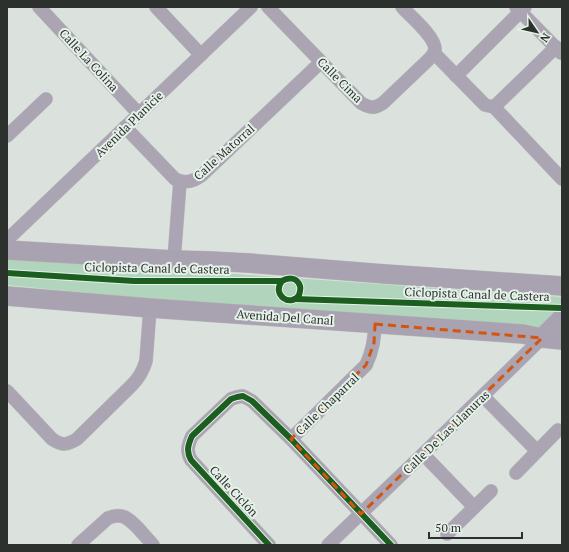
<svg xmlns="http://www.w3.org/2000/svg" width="569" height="552" viewBox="0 0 569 552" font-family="'PT Serif',serif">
  <rect width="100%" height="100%" fill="#dbe1dc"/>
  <path fill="#b1d4bc" d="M 8,258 L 562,297 L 562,306 L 535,337 L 7,285 L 7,259 Z"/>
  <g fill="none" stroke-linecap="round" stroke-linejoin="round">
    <g stroke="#b9bdba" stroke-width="14">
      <g id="street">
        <path d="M 39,7 L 139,114"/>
        <path d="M 156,7 L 201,55"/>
        <path d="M 268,7 L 361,103 C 370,108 374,109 383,103 L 425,63 C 429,59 434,55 435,50 C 436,37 410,16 402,7"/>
        <path d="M 516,7 L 561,53"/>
        <path d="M 434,53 L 481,101 L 485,105 L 494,107"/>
        <path d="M 456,76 L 525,7"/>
        <path d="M 494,107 L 562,179"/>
        <path d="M 494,107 L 556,47"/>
        <path d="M 125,127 L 175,179 C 185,184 193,182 202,175 L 321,62"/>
        <path d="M 7,136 L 46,99"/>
        <path d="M 7,240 L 251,7"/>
        <path d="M 174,260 L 180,181"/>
        <path d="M 7,391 L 52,439 C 62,446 67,445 77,439 L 132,385 C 139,378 143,371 146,361 L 150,308"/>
        <path d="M 483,396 L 537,451"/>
        <path d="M 291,439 L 366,365 C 373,350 374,340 375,324"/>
        <path d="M 423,454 L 474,507"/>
        <path d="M 516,473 L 558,430"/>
        <path d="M 447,534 L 491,491"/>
        <path d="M 78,545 L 108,518 C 122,512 128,518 138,528 C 143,534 148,539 153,545"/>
        <path d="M 269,545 L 191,460 C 186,451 188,445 192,436 L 231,399 L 237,397 L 243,396 L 252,401 L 291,439 L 391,545"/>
        <path d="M 328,545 L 423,454 L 542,338"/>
      </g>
    </g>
    <g stroke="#b9bdba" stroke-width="20">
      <g id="secondary">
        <path d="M 7,250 L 174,260 L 211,261 L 248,263 L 385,274 L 562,286"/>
        <path d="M 7,296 L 150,308 L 523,334 L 542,338 L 562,340"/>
        <path d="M 542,338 L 562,318"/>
      </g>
    </g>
    <use href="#street" stroke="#aba4b2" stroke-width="13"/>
    <use href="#secondary" stroke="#a9a2b0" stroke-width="19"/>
    <g stroke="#e5f1e9" stroke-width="8">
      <g id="cycleway">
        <path d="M 7,273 L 134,281 L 282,281 C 288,277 297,277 300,286 C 301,289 300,292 299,295 C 291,308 271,295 282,281"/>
        <path d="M 295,299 L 562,308"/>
        <path d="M 269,545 L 191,460 C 186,451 188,445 192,436 L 231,399 L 237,397 L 243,396 L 252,401 L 291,439 L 391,545"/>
      </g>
    </g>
    <use href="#cycleway" stroke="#1b5e20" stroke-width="6"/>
  </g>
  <path fill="none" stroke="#d5550f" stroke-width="3" stroke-dasharray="8 5" stroke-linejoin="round" d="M 375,324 L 542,338 L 361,514 L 291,439 L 366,365 L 374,343 Z"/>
  <g text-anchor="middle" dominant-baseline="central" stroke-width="4" stroke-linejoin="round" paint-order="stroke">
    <g font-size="12" fill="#2c312d" stroke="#e5f1e9">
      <text transform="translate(89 60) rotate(47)">Calle La Colina</text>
      <text transform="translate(340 80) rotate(45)">Calle Cima</text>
      <text transform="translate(129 124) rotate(-44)">Avenida Planicie</text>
      <text transform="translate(224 152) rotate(-42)">Calle Matorral</text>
      <text transform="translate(157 268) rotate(1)">Ciclopista Canal de Castera</text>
      <text transform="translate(477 294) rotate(2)">Ciclopista Canal de Castera</text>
      <text transform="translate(285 317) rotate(4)">Avenida Del Canal</text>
      <text transform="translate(327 404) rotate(-44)">Calle Chaparral</text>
      <text transform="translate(446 432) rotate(-44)">Calle De Las Llanuras</text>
      <text transform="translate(234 491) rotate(47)">Calle Ciclón</text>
    </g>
  </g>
  <rect width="569" height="552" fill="none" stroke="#2c312d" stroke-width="16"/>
  <g transform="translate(537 32) rotate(124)" stroke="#e5f1e9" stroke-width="3" paint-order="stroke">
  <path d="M0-3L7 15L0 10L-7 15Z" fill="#2c312d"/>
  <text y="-6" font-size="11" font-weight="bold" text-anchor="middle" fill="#2c312d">N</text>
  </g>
  <path d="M429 532v6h93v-6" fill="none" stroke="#2c312d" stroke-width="2"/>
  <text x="435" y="532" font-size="12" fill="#2c312d" stroke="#e5f1e9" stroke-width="3" paint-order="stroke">50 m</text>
</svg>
